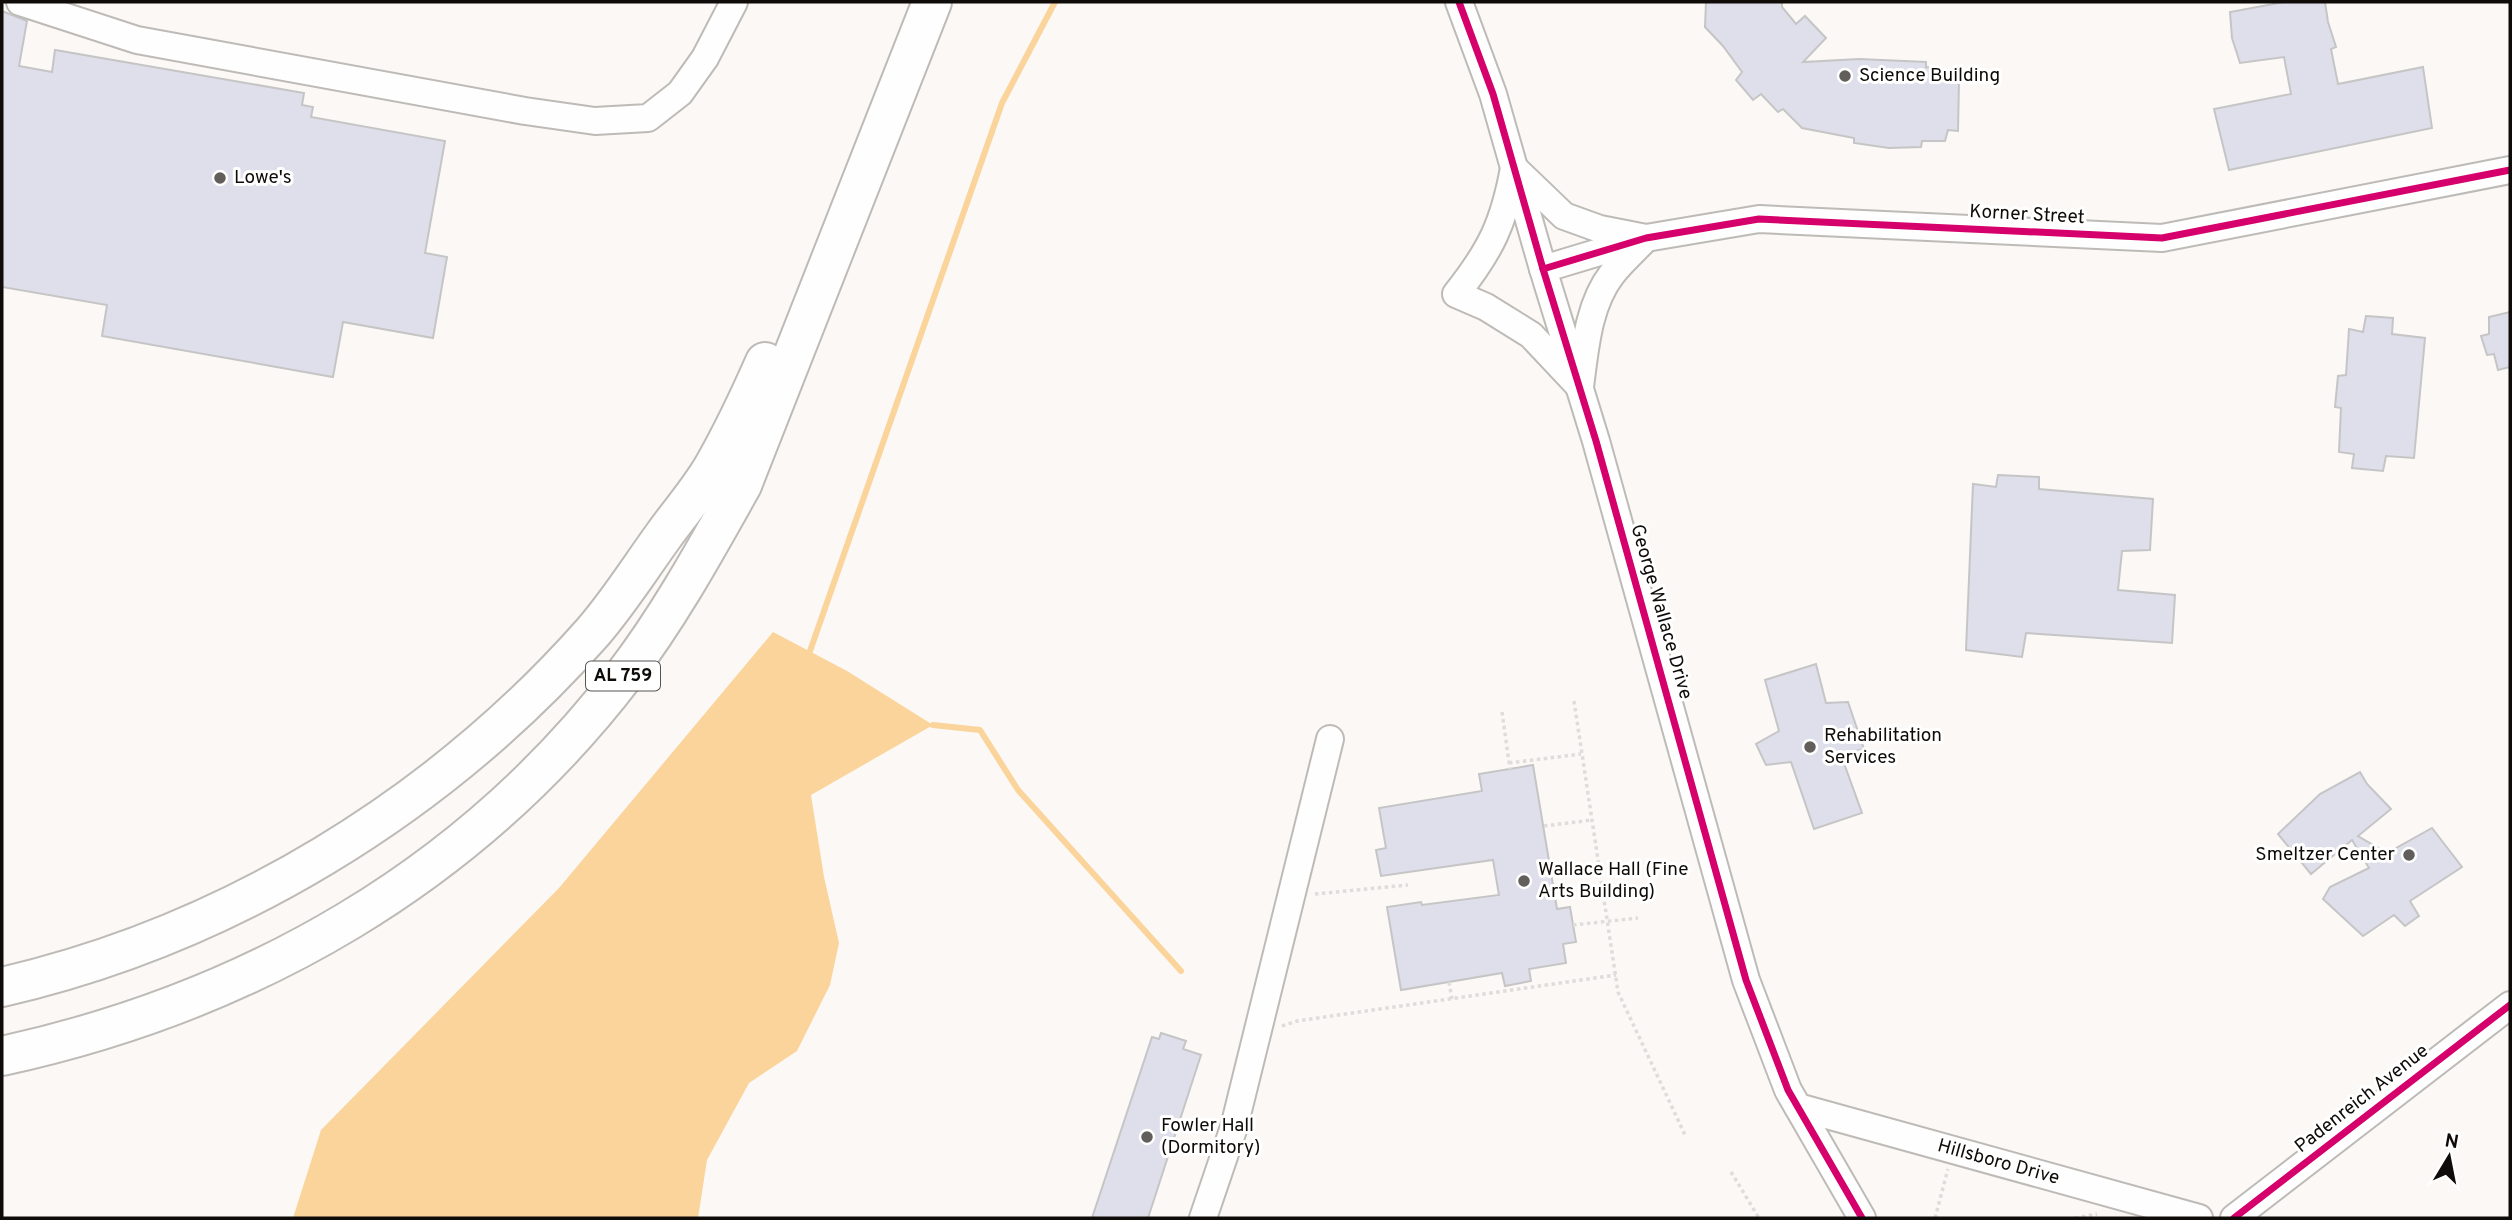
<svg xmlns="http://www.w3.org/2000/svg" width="2512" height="1220" viewBox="0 0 2512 1220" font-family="Overpass,sans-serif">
  <rect width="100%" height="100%" fill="#fbf8f5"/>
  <path fill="#fbd49b" d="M 773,632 L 847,671 L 933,725 L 811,795 L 824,877 L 839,943 L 830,985 L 797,1051 L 749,1083 L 707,1160 L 698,1218 L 293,1218 L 321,1130 L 559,888 Z"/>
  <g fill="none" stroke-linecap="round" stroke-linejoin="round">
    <g stroke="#fbd49b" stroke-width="6">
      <path d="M 810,651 L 1002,103 L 1055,2"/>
      <path d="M 933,725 L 980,730 L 1018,790 L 1181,971"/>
    </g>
  </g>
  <g fill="#dedfea" stroke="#c6c5c6" stroke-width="2">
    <path d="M 1706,2 L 1782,2 L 1782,7 L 1796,24 L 1805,16 L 1826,38 L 1803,62 L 1859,59 L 1926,62 L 1926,67 L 1951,70 L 1951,81 L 1959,80 L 1958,131 L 1948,130 L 1945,141 L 1922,141 L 1921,147 L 1889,148 L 1854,143 L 1854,138 L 1802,128 L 1783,109 L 1778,112 L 1761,94 L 1753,100 L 1736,80 L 1742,72 L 1723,46 L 1705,27 Z"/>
    <path d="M 2284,2 L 2325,2 L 2328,22 L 2336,47 L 2331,49 L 2338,84 L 2423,67 L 2432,128 L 2229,170 L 2214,109 L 2291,94 L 2284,57 L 2240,63 L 2232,38 L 2230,12 Z"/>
    <path d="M 2,11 L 27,21 L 19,66 L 52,72 L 55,50 L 304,93 L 302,105 L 313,107 L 311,117 L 445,141 L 425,253 L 447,257 L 433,338 L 343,322 L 333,377 L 102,336 L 107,305 L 2,287 Z"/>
    <path d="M 2510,312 L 2510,367 L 2498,370 L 2494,354 L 2487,355 L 2481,336 L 2489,334 L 2489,317 Z"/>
    <path d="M 2366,316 L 2393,318 L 2392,334 L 2425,338 L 2414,458 L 2386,456 L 2383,471 L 2352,468 L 2354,454 L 2339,452 L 2341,408 L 2335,407 L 2338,376 L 2346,375 L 2349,329 L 2363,332 Z"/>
    <path d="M 1998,475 L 2039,477 L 2039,489 L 2153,499 L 2150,550 L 2122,551 L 2118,590 L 2175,595 L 2172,643 L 2026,633 L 2022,657 L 1966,650 L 1973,484 L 1996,487 Z"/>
    <path d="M 1816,664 L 1826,703 L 1848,702 L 1864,749 L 1841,755 L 1862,813 L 1814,829 L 1791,762 L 1766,765 L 1756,744 L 1779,731 L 1765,680 Z"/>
    <path d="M 1533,765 L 1557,909 L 1570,907 L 1576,942 L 1563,944 L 1566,963 L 1529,969 L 1531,981 L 1505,986 L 1502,973 L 1401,990 L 1387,907 L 1421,902 L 1422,905 L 1499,895 L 1493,860 L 1381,876 L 1376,850 L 1386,848 L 1379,808 L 1482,791 L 1479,774 Z"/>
    <path d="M 2360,772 L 2367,784 L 2391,809 L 2358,836 L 2387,853 L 2432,828 L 2462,867 L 2410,901 L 2419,916 L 2405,926 L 2394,915 L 2363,936 L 2323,899 L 2330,887 L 2369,868 L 2352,840 L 2311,874 L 2278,834 L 2320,794 Z"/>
    <path d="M 1161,1033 L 1186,1041 L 1183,1049 L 1201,1055 L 1148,1218 L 1092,1218 L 1152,1037 L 1159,1039 Z"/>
  </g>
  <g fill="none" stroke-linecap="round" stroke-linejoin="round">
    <g stroke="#bebbb7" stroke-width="30">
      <g id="minor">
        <path d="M 20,2 L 137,40 L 525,111 L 595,121 L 648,118 L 680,93 L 705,58 L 734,2"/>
        <path d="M 1459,2 L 1493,94 L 1543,269 L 1596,441 L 1746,980 L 1788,1090 L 1862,1218"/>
        <path d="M 1514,168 L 1564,216 L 1600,229 L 1646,238 C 1635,250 1622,261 1612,274 C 1588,305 1585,349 1580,387 L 1531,335 L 1486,307 L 1456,294 C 1491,250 1504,223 1514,168 Z"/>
        <path d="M 1543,269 L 1646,238 L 1759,219 L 2162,238 L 2510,170"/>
        <path id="s1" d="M 1798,1107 L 2199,1218"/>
        <path d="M 1203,1218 L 1234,1127 L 1330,739"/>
        <path d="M 2234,1218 L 2510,1005"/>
      </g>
    </g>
    <g stroke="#bebbb7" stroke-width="42">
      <g id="highway">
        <path d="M 2,987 C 228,935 438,807 592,633 C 619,602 640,568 664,535 C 681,511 702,488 716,462 C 734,430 750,396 765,362"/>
        <path d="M 2,1056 C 250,1002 470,877 625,674 C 670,615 706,549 742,485 L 932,2"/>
      </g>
    </g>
    <g stroke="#dedddc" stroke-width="3.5" stroke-dasharray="3.5 3.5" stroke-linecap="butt">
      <path d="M 1574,701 L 1618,992 L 1686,1137"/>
      <path d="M 1502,712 L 1510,769"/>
      <path d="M 1509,763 L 1581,754"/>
      <path d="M 1544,826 L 1592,820"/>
      <path d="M 1315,894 L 1408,885"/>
      <path d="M 1573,925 L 1638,918"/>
      <path d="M 1449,982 L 1452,999"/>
      <path d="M 1282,1026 L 1297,1021 L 1616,975"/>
      <path d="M 1731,1172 L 1759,1218"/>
      <path d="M 1935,1218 L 1948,1169"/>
      <path d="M 2075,1218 L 2097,1214"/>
    </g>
    <use href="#minor" stroke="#fefefe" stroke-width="26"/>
    <use href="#highway" stroke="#fefefe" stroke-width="38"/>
    <g stroke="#fff" stroke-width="11">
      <g id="cycleway">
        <path d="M 1459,2 L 1493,94 L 1543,269 L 1596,441 L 1746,980 L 1788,1090 L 1862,1218"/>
        <path d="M 1543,269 L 1646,238 L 1759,219 L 2162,238 L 2510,170"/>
        <path d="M 2234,1218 L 2510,1005"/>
      </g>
    </g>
    <use href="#cycleway" stroke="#d6006c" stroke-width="7"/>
  </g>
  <g fill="#615e5b" stroke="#fff" stroke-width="2.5">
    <circle cx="1845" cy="76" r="7"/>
    <circle cx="220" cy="178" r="7"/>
    <circle cx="1810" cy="747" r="7"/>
    <circle cx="2409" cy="855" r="7"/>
    <circle cx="1524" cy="881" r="7"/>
    <circle cx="1147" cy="1137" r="7"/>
  </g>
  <g text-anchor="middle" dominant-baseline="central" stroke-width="6" stroke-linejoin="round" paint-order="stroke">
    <rect fill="#fff" stroke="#565452" stroke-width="2" x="586" y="661.5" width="74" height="29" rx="5"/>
    <g font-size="18" font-weight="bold" fill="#0e0b08">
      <text x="623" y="676">AL 759</text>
    </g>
    <g font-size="19" fill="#0e0b08" stroke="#fff" text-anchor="start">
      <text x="1859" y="76">Science Building</text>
      <text x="234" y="178">Lowe's</text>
      <text x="1824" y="736">Rehabilitation<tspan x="1824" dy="22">Services</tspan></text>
      <text x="2395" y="855" text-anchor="end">Smeltzer Center</text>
      <text x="1538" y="870">Wallace Hall (Fine<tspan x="1538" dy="22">Arts Building)</tspan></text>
      <text x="1161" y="1126">Fowler Hall<tspan x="1161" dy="22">(Dormitory)</tspan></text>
    </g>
    <g font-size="19" fill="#0e0b08" stroke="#fff">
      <text transform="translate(2027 215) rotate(3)">Korner Street</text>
      <text transform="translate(1661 612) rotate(74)">George Wallace Drive</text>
      <text transform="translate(2362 1099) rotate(-38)">Padenreich Avenue</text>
      <text stroke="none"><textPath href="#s1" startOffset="208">Hillsboro Drive</textPath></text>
    </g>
  </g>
  <rect width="2512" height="1220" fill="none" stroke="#0e0b08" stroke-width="7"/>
  <g transform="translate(2449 1157) rotate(10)" stroke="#ffffff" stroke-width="5" paint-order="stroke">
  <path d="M0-5L12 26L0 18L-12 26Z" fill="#0e0b08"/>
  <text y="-10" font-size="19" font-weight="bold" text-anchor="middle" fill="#0e0b08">N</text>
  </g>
</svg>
